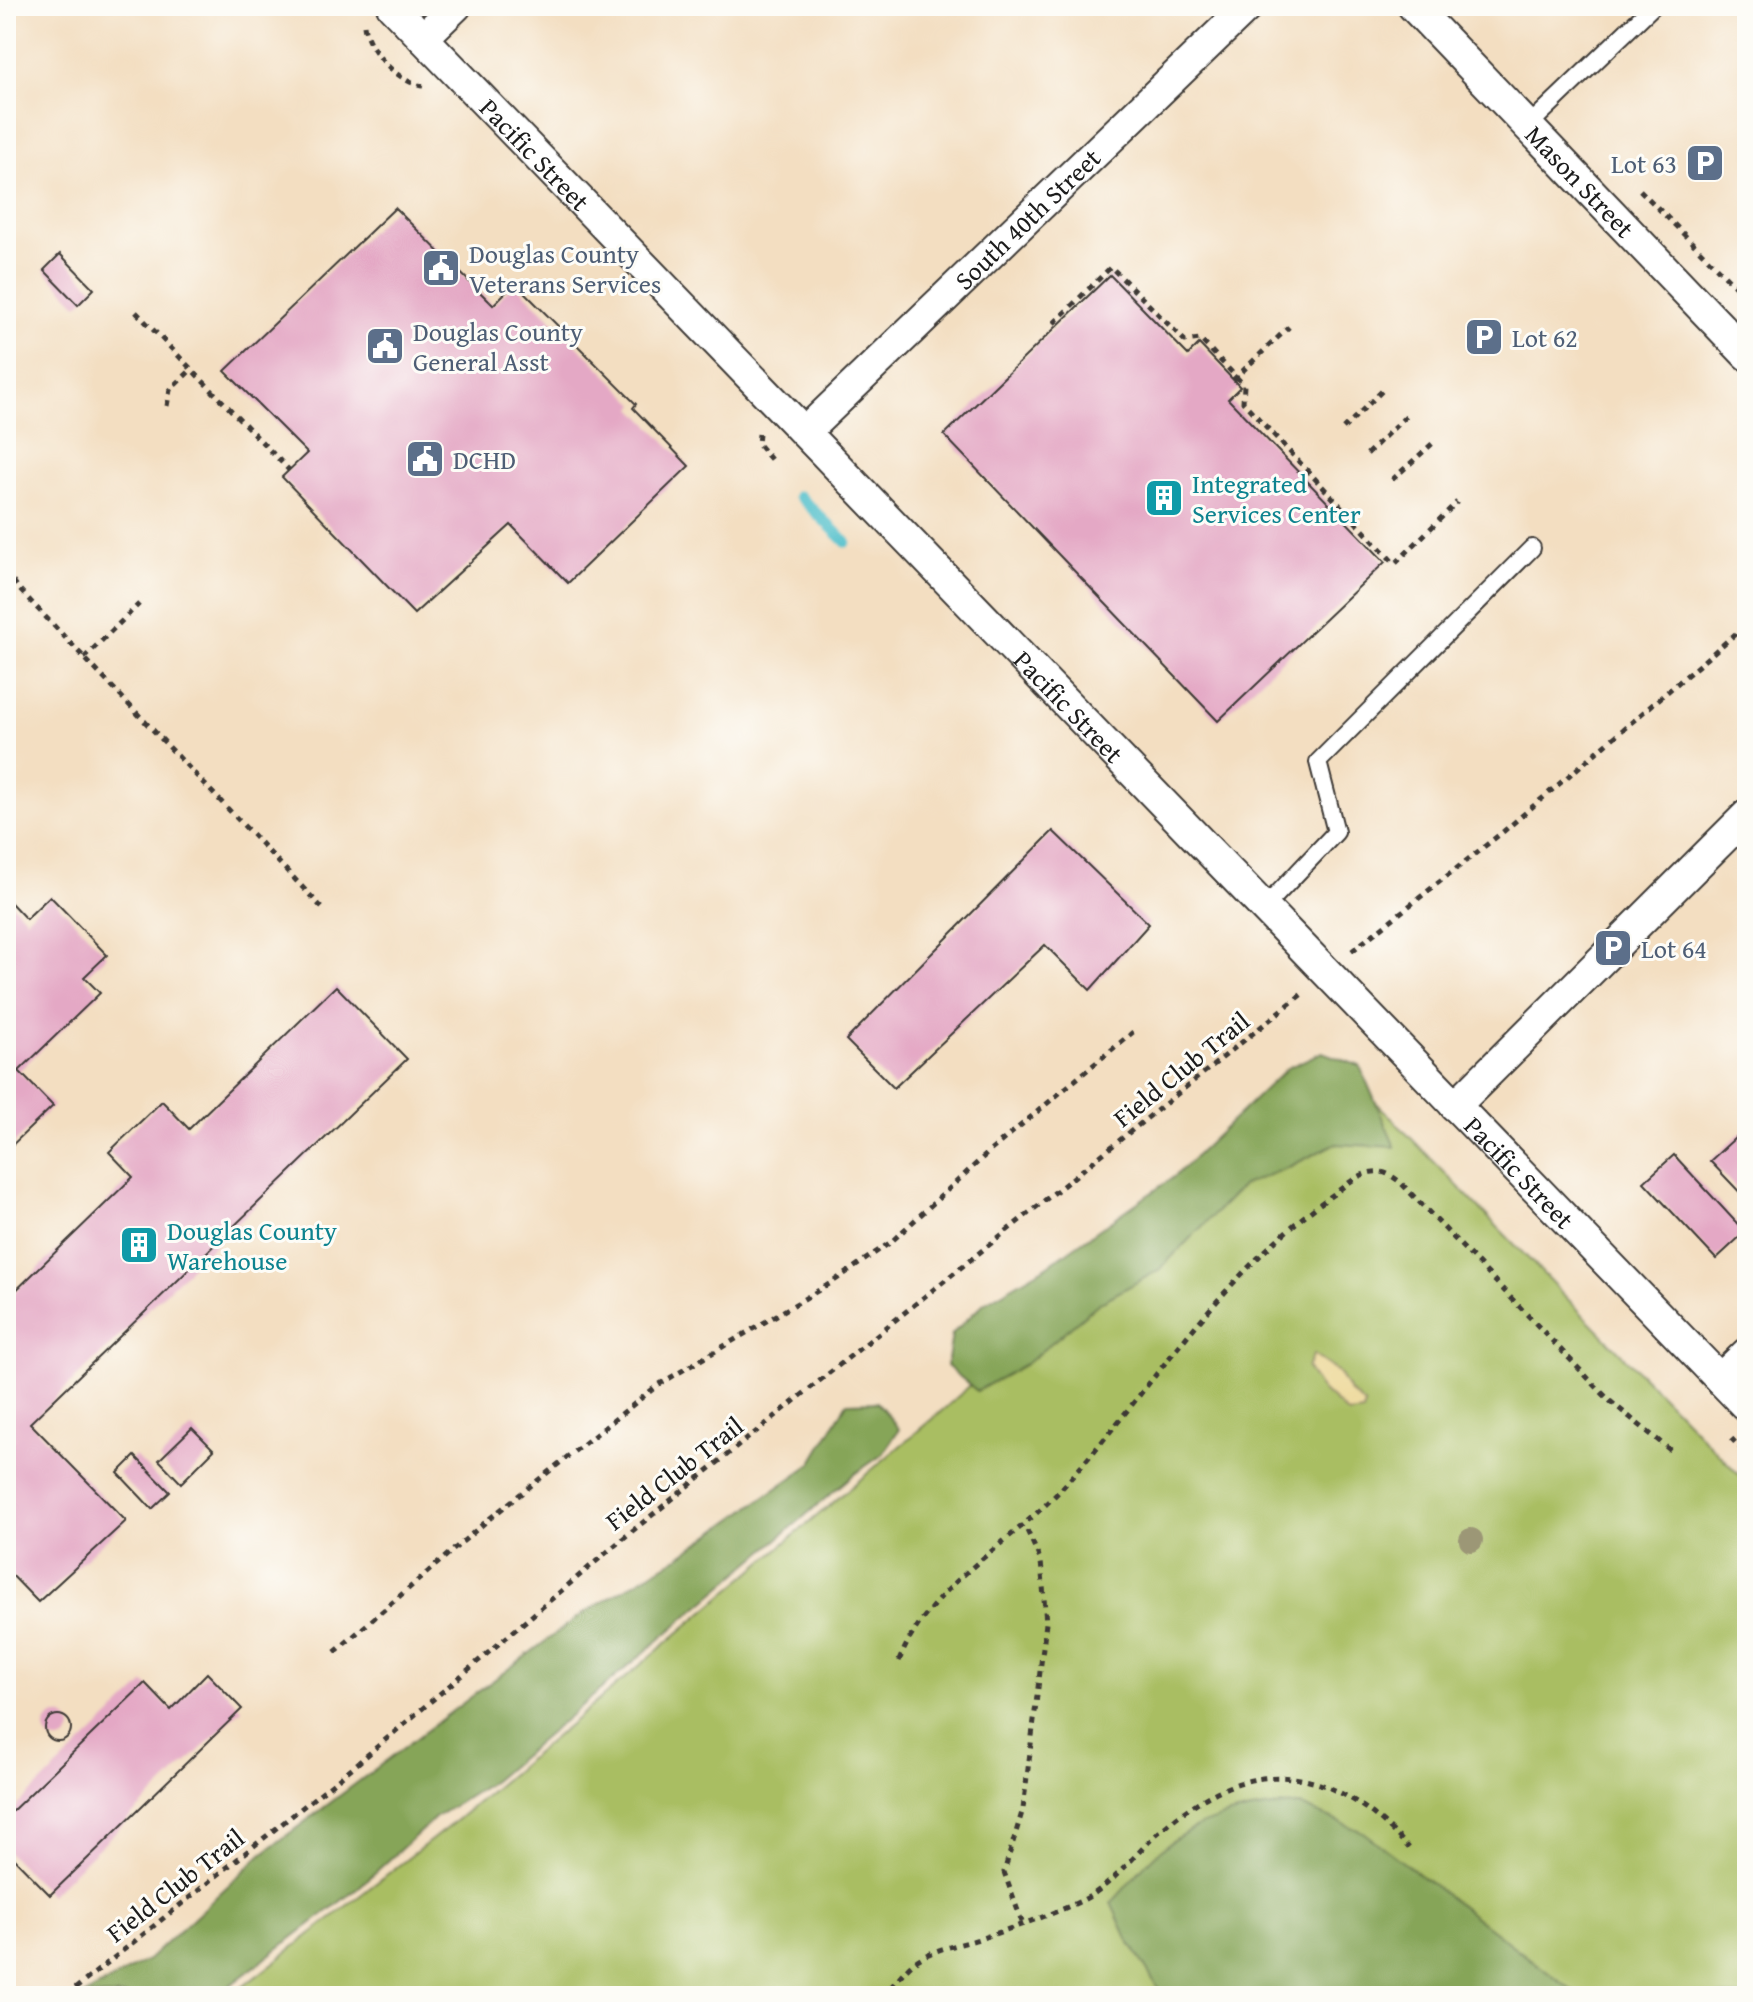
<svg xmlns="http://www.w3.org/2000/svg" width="1753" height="2002" viewBox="0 0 1753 2002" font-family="'Gentium Book Plus',serif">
  <rect width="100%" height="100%" fill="#fdfcf7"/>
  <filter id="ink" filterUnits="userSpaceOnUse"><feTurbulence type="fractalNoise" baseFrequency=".0125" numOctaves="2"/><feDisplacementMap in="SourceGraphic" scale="16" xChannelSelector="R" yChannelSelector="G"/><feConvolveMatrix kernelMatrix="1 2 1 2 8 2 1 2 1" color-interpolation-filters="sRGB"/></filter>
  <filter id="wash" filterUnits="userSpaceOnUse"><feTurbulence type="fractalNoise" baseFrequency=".006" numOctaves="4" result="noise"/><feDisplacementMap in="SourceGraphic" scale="32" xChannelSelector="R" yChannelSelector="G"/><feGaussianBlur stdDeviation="1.8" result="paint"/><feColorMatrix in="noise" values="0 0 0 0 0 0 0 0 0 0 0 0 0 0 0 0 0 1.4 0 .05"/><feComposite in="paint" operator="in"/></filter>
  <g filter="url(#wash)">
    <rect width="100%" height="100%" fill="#f3dec1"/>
    <path fill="#a9be62" stroke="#626d3f" stroke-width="2" d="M 1333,1058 L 1747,1483 L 1747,1996 L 231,1996 L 453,1823 L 945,1408 Z"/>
    <g fill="#86a558" stroke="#51603a" stroke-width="2">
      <path d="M 1322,1052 L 1360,1066 L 1395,1147 L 1334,1144 L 1289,1167 L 1243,1185 L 1159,1270 L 1099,1303 L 1026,1364 L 977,1391 L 947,1366 L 952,1334 L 984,1303 L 1047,1266 L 1175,1176 L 1287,1068 Z"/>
      <path d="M 877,1402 L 899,1429 L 883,1454 L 853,1475 L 493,1781 L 436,1817 L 357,1889 L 216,1996 L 83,1996 L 149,1959 L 262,1854 L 579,1616 L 680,1556 L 811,1464 L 847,1403 Z"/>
      <path d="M 1299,1805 L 1363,1832 L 1579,1996 L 1163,1996 L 1127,1938 L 1111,1903 C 1128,1886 1144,1863 1163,1848 C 1200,1817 1253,1807 1299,1805 Z"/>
    </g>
    <path fill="#eeda9e" stroke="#857b5d" stroke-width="2" d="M 1313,1355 L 1338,1372 L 1349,1391 L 1365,1405 L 1363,1412 L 1348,1414 L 1319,1387 L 1307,1368 Z"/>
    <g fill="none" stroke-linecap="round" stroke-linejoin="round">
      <path stroke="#54c1cc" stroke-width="11" d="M 799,496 L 846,542"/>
    </g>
    <g id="blocks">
      <g fill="#e4a8c5">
        <path d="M 395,208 L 493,305 L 515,283 L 636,404 L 633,408 L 689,466 L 568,583 L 511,525 L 414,614 L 282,477 L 307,453 L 225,371 Z"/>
        <path d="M 60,254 L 94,289 L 78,305 L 44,270 Z"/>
        <path d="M 1110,275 L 1188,355 L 1199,344 L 1240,387 L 1228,399 L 1385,562 L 1218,721 L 944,435 Z"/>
        <path d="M 1053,831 L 1149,924 L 1090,990 L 1045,945 L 894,1088 L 846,1040 Z"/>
        <path d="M 50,896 L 107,955 L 84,977 L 100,993 L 19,1071 L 53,1106 L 6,1151 L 6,906 L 10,902 L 26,919 Z"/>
        <path d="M 336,986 L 407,1059 L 30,1423 L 126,1521 L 38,1602 L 6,1569 L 6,1300 L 133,1177 L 109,1152 L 162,1101 L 189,1129 Z"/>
        <path d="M 1747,1127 L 1747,1200 L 1710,1161 Z"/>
        <path d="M 1674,1155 L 1745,1232 L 1716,1259 L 1644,1182 Z"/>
        <path d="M 192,1428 L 214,1450 L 181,1483 L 159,1460 Z"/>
        <path d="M 135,1456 L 170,1492 L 152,1509 L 118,1473 Z"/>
        <path d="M 207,1673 L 242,1709 L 50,1895 L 6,1850 L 6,1817 L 145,1683 L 171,1710 Z"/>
        <circle cx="58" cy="1728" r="13"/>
      </g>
    </g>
  </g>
  <g filter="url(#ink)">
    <use href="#blocks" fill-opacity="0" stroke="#3c3935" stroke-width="2"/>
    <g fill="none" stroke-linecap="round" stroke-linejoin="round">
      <g stroke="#3c3935" stroke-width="20">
        <g id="service">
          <path d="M 1527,127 L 1653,6"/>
          <path d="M 1264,908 L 1336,832 L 1318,762 L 1532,548"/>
        </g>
      </g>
      <g stroke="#3c3935" stroke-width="34">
        <g id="minor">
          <path id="s1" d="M 392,6 L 1747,1407"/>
          <path id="s2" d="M 1413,6 L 1747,355"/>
          <path d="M 423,38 L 456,6"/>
          <path id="s3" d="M 805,432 L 1248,6"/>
          <path d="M 1455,1106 L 1747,815"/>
          <path d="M 1720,1379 L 1747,1353"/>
        </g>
      </g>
      <g stroke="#3c3935" stroke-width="5" stroke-dasharray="6 6" stroke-linecap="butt">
        <path d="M 364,25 C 367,50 399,83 423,86"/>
        <path d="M 1640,190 L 1747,298"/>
        <path d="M 136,312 L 289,470"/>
        <path d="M 1054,323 L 1111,267 L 1185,341 L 1200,339 L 1244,385 L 1243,402 L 1395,564 L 1457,502"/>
        <path d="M 1233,380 L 1289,327"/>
        <path d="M 167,406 L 170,390 L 192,369"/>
        <path d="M 1343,429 L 1382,391"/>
        <path d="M 759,434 L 758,444 L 774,463"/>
        <path d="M 1367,454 L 1406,416"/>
        <path d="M 1392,480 L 1433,443"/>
        <path d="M 6,571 L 19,589 L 326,912"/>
        <path d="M 84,658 L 139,604"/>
        <path d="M 1352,951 L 1504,831 L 1747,624"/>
        <path d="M 1731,1438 L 1747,1455"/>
        <path d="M 335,1652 L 489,1519 L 658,1385 L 831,1283 L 891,1242 L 990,1151 L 1133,1032"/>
        <path d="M 899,1661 C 930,1583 1010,1546 1064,1486 C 1152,1388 1222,1273 1331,1196 C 1343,1188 1358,1173 1373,1172 C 1384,1170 1392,1176 1400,1182 L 1610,1401 L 1670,1450"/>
        <path d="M 1022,1922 L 1004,1872 L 1023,1809 L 1046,1623 L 1041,1561 L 1025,1526"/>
        <path d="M 66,1996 L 358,1763 L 626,1536 L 1302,994"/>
        <path d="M 883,1996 C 894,1985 904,1969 916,1961 C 935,1948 957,1946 979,1939 C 1012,1928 1049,1916 1081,1901 C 1112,1886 1133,1856 1158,1833 C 1247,1752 1330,1761 1409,1848"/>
      </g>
      <use href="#service" stroke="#fff" stroke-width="16"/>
      <use href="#minor" stroke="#fff" stroke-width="30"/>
    </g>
    <circle fill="#9c9776" cx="1471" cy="1540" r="12"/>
  </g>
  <defs>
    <g id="parking-square" transform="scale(2)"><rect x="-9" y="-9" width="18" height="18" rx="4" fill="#5c6f8a" stroke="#fdfcf7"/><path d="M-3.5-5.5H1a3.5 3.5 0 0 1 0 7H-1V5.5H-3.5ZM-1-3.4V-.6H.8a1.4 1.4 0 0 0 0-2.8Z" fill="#fff"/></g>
    <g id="civic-square" transform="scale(2)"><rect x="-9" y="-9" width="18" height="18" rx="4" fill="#5c6f8a" stroke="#fdfcf7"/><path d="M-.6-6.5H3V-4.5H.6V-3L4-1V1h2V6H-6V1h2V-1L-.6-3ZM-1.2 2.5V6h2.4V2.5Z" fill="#fff"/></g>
    <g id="building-square" transform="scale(2)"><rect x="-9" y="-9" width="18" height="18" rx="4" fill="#0f9aa8" stroke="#fdfcf7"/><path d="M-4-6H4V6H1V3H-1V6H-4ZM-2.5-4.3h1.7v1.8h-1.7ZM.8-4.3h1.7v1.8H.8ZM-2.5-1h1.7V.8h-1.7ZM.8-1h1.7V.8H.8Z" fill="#fff"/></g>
  </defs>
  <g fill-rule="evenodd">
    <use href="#parking-square" x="1705" y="163"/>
    <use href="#civic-square" x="441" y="268"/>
    <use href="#parking-square" x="1484" y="337"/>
    <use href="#civic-square" x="385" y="346"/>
    <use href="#civic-square" x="425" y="459"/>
    <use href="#building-square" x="1164" y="498"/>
    <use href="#parking-square" x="1613" y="948"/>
    <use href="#building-square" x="139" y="1245"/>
  </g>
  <g text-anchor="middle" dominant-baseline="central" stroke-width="6" stroke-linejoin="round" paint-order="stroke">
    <g font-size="26" fill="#1c1c1c" stroke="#fdfcf7">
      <text stroke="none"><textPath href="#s1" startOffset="206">Pacific Street</textPath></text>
      <text stroke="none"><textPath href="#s2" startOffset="242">Mason Street</textPath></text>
      <text stroke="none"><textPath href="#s3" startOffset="308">South 40th Street</textPath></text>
      <text stroke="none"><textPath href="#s1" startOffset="974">Pacific Street</textPath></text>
      <text transform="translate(1181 1069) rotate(-39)">Field Club Trail</text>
      <text stroke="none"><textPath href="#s1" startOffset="1622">Pacific Street</textPath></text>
      <text transform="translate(674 1473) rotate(-38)">Field Club Trail</text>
      <text transform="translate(175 1885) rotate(-38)">Field Club Trail</text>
    </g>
    <g font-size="26" fill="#4e5e75" stroke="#fdfcf7" text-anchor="start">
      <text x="1677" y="163" text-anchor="end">Lot 63</text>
      <text x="469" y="253">Douglas County<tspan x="469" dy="30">Veterans Services</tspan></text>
      <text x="413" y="331">Douglas County<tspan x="413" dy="30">General Asst</tspan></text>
      <text x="1512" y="337">Lot 62</text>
      <text x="453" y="459">DCHD</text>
      <text x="1641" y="948">Lot 64</text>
    </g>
    <g font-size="26" fill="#0d838f" stroke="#fdfcf7" text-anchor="start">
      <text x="1192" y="483">Integrated<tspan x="1192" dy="30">Services Center</tspan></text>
      <text x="167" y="1230">Douglas County<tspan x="167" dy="30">Warehouse</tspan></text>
    </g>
  </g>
  <rect width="1753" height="2002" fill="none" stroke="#fdfcf7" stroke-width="32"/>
</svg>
